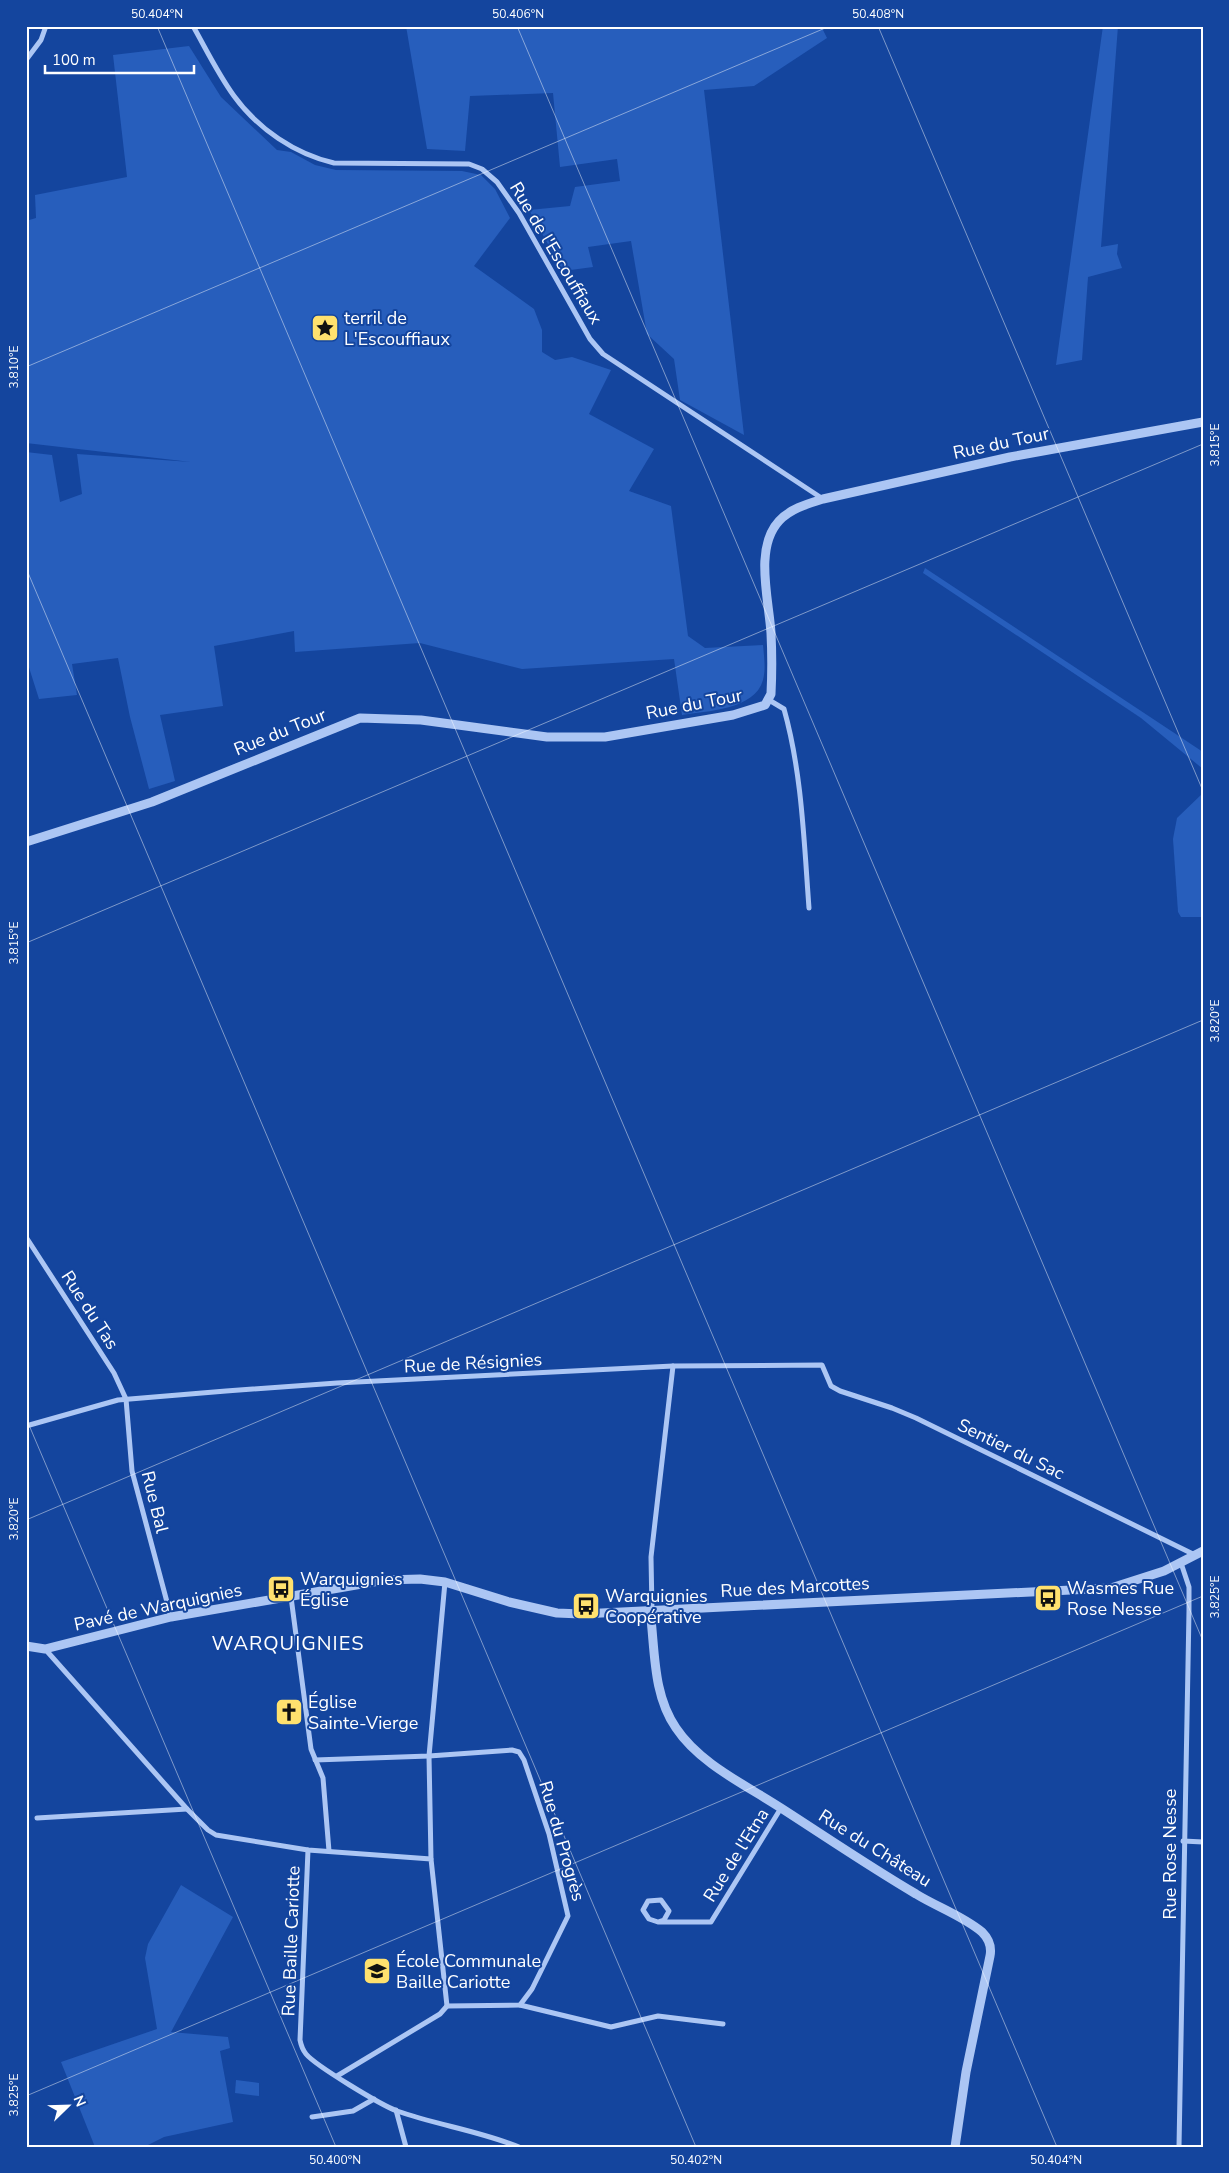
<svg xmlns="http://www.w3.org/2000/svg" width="1229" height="2173" viewBox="0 0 1229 2173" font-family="'Nunito Sans',sans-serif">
  <rect width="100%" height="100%" fill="#14459e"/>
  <g fill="#275ebc">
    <path d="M 406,26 L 821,26 L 827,38 L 754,86 L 704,90 L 744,435 L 680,400 L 674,359 L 647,334 L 631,241 L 588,247 L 593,267 L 563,271 L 529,210 L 570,206 L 575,187 L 620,181 L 617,159 L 560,167 L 553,93 L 470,96 L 465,151 L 427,149 Z"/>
    <path d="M 1103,26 L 1118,26 L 1101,247 L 1118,244 L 1117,254 L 1122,268 L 1088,277 L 1082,360 L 1056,365 Z"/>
    <path d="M 189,46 L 221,97 L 277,150 L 291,152 L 315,165 L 336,170 L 462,171 L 481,175 L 495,189 L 510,218 L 474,266 L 534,309 L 542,330 L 542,352 L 555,360 L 572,357 L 611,370 L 589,414 L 654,449 L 629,491 L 671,506 L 688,636 L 705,648 L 763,645 C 764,656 766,669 763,680 C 755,710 706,711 682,715 L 674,659 L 522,669 L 420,643 L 295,652 L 294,631 L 214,646 L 223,706 L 160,715 L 175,781 L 149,789 L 130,717 L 118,658 L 72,664 L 77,695 L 39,699 L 26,658 L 26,452 L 52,455 L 60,502 L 82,494 L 77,454 L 191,462 L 26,443 L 26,221 L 36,218 L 35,195 L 127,177 L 113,55 Z"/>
    <path d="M 925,568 L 1203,752 L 1203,769 L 1141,718 L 923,573 Z"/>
    <path d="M 1203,793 L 1203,917 L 1181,917 L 1178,912 L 1173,839 L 1177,818 Z"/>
    <path d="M 181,1885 L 233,1917 L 171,2032 L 228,2037 L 230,2048 L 220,2051 L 233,2122 L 164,2137 L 144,2147 L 95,2147 L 61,2062 L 157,2029 L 145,1958 L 148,1944 Z"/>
    <path d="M 236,2080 L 259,2083 L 259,2096 L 235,2093 Z"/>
  </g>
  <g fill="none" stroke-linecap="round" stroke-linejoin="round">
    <g stroke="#acc6f4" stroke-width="5">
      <path d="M 193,26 C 206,49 218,74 234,96 C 258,129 295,154 334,163 L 469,164 L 482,169 L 497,182 L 519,213 L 590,339 L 603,354 L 823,499"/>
      <path d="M 26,60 L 41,40 L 46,26"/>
      <path d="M 769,700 L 784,709 C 802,773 804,842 809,908"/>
      <path d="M 26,1237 L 114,1373 L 126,1399 L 132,1471 L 171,1617"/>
      <path d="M 26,1426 L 118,1400 L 226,1391 L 337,1383 L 673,1366 L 822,1365 L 831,1386 L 840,1391 L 892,1408 L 916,1418 L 1195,1555"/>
      <path d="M 291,1597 L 311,1749 L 323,1778 L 329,1851"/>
      <path d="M 652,1611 L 651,1557 L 673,1366"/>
      <path d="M 45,1649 L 187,1809 L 208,1830 L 216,1835 L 308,1850 L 431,1859 L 447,2006"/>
      <path d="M 315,1760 L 429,1756 L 512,1750 L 519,1752 L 524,1760 L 549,1834 L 568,1916 L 532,1989 L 520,2005 L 447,2006"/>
      <path d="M 37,1818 L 187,1809"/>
      <path d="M 1183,1841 L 1203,1842"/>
      <path d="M 308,1850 L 300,2040 C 301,2045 302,2049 306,2054 C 316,2066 381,2105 397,2111 C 437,2125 480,2131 519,2147"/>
      <path d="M 431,1859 L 429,1756 L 445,1582"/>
      <path d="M 658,1922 L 664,1920 L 669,1911 L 661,1900 L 648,1901 L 643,1910 L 649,1919 L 658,1922 L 711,1922 L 781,1808"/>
      <path d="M 520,2005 L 611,2027 L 658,2016 L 723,2024"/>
      <path d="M 337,2076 L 440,2014 L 447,2006"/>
      <path d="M 396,2110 L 406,2147"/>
      <path d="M 312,2117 L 353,2111 L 374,2099"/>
      <path d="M 1179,2147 L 1189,1611 L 1189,1587 L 1181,1563"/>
    </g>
    <g stroke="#acc6f4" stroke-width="9">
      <path d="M 26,842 L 152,802 L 360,718 L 421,720 L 547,737 L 605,737 L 733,715 L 765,705 L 771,694 C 772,674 772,653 771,633 C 769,600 754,548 779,521 C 790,509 807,504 823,499 L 1010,457 L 1203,422"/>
      <path d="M 652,1611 L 651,1619 C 655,1656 654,1696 676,1728 C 700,1764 746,1785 781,1808 C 826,1837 870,1867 916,1894 C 937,1907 963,1916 982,1932 C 989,1939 992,1946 990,1956 L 966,2072 L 955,2147"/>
      <path d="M 26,1646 L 45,1649 L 171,1617 L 385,1580 L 420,1579 L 445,1582 L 509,1602 L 557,1613 L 581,1614 L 1111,1588 L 1164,1571 L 1203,1551"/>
    </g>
  </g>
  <path fill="none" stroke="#fff" stroke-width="1" stroke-opacity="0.45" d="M 157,26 L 1057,2147M 517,26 L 1203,1641M 878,26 L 1203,791M 26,367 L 830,26M 26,568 L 696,2147M 26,943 L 1203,444M 26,1418 L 336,2147M 26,1520 L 1203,1020M 26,2096 L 1203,1596"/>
  <defs>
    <g id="sight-square" transform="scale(1.4375)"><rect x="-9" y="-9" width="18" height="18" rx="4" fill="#ffe16e" stroke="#14459e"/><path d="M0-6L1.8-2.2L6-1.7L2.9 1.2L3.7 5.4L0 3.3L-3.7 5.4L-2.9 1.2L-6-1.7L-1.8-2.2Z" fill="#111"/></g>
    <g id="bus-square" transform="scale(1.4375)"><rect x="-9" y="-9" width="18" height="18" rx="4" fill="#ffe16e" stroke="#14459e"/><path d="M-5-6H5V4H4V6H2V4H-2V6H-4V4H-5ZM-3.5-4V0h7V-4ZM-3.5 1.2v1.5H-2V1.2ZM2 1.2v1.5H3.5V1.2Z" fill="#111"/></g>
    <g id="church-square" transform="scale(1.4375)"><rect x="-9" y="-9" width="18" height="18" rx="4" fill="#ffe16e" stroke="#14459e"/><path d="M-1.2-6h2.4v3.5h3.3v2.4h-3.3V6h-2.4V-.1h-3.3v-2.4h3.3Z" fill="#111"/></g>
    <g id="school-square" transform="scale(1.4375)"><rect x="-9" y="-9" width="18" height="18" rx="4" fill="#ffe16e" stroke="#14459e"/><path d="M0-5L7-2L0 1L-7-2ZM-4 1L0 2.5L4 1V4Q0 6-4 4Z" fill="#111"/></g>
  </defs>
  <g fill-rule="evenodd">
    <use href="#sight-square" x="325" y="328"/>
    <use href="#bus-square" x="281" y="1589"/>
    <use href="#bus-square" x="1048" y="1598"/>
    <use href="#bus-square" x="586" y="1606"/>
    <use href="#church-square" x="289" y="1712"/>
    <use href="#school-square" x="377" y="1971"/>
  </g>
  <g text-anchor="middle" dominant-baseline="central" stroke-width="4" stroke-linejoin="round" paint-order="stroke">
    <g font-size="18" fill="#fff" stroke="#14459e">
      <text transform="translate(556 253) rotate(59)">Rue de l'Escouffiaux</text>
      <text transform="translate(1001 443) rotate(-12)">Rue du Tour</text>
      <text transform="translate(694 704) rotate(-11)">Rue du Tour</text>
      <text transform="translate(280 732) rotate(-22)">Rue du Tour</text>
      <text transform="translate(90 1310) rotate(57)">Rue du Tas</text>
      <text transform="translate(473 1363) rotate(-3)">Rue de Résignies</text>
      <text transform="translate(1011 1449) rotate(26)">Sentier du Sac</text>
      <text transform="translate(155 1502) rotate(76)">Rue Bal</text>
      <text transform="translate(795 1587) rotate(-3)">Rue des Marcottes</text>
      <text transform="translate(158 1607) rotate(-12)">Pavé de Warquignies</text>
      <text transform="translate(562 1841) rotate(74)">Rue du Progrès</text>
      <text transform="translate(875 1848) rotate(32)">Rue du Château</text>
      <text transform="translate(1170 1854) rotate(-90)">Rue Rose Nesse</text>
      <text transform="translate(736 1855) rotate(-58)">Rue de l'Etna</text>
      <text transform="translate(291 1941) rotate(-88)">Rue Baille Cariotte</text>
    </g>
    <g font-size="18" fill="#fff" stroke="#14459e" text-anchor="start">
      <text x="344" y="318">terril de<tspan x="344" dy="21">L'Escouffiaux</tspan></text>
      <text x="300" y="1579">Warquignies<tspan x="300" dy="21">Église</tspan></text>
      <text x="1067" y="1588">Wasmes Rue<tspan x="1067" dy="21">Rose Nesse</tspan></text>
      <text x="605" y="1596">Warquignies<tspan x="605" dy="21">Coopérative</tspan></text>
      <text x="308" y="1702">Église<tspan x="308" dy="21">Sainte-Vierge</tspan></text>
      <text x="396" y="1961">École Communale<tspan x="396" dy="21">Baille Cariotte</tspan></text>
    </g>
    <g font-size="20" letter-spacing="1" fill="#fff" stroke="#14459e">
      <text x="288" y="1643">WARQUIGNIES</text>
    </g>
  </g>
  <rect width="1229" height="2173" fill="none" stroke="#14459e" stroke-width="55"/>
  <g transform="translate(68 2106) rotate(67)" stroke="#14459e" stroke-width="4" paint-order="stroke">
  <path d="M0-4L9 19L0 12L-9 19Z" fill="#ffffff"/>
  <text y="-8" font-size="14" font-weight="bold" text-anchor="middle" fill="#ffffff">N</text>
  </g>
  <path d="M45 65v8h149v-8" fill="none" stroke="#ffffff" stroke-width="2.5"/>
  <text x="52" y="65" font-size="15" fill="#ffffff" stroke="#14459e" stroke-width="4" paint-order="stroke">100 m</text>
  <rect x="28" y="28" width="1174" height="2118" fill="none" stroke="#fff" stroke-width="2"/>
  <g font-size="12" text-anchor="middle" fill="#fff">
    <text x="157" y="18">50.404°N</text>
    <text x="518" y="18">50.406°N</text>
    <text x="878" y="18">50.408°N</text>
    <text transform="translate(14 367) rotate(-90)" y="4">3.810°E</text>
    <text transform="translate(1215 445) rotate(-90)" y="4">3.815°E</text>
    <text transform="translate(14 943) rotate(-90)" y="4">3.815°E</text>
    <text transform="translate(1215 1021) rotate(-90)" y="4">3.820°E</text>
    <text transform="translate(14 1519) rotate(-90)" y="4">3.820°E</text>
    <text transform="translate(1215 1597) rotate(-90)" y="4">3.825°E</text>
    <text transform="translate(14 2095) rotate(-90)" y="4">3.825°E</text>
    <text x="335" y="2164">50.400°N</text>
    <text x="696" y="2164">50.402°N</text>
    <text x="1056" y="2164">50.404°N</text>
  </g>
</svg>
